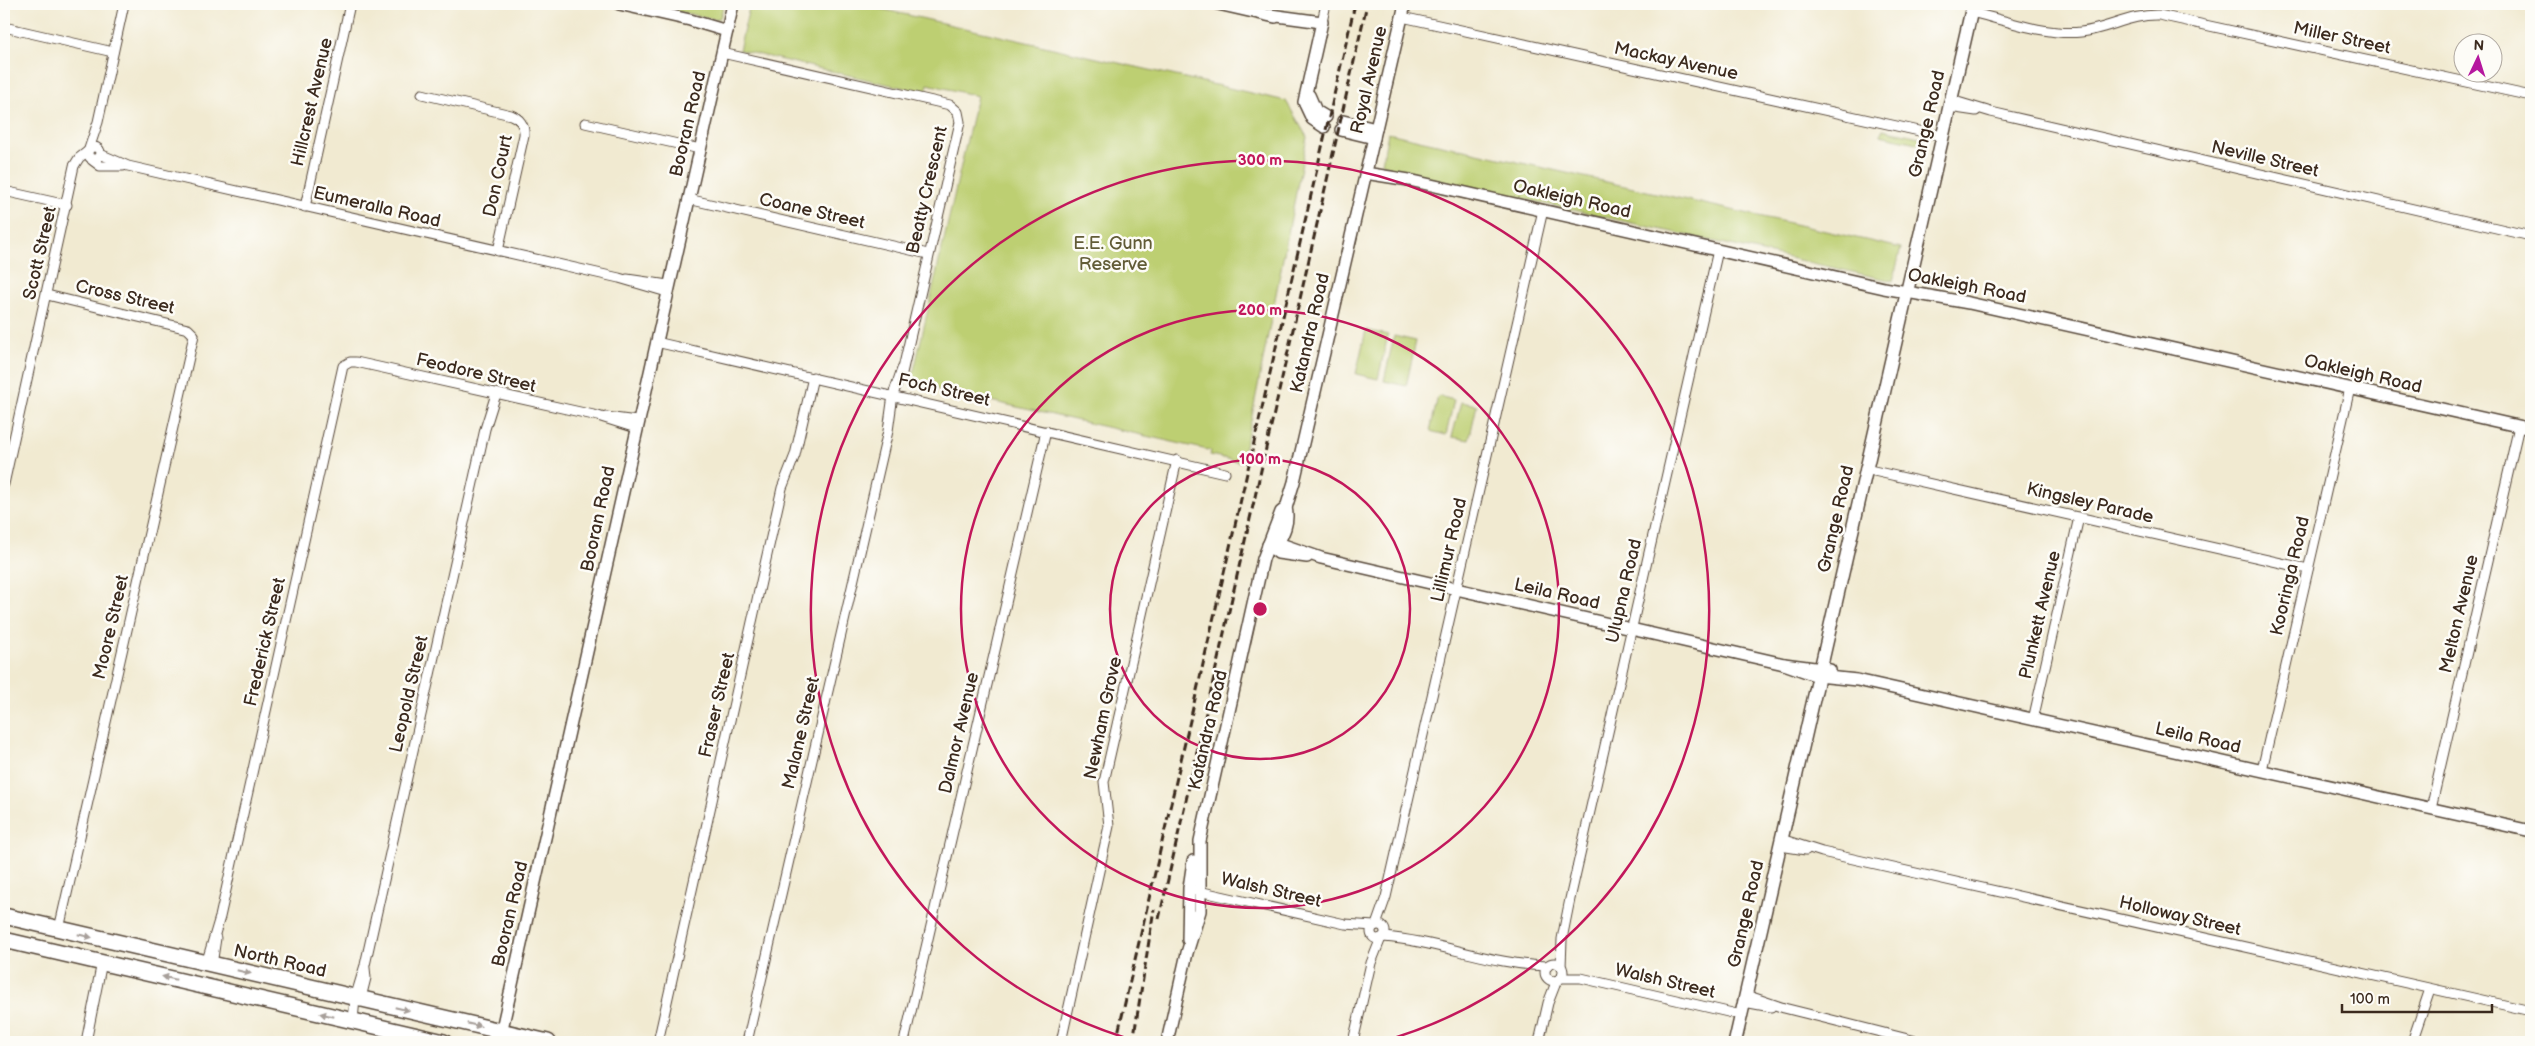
<svg xmlns="http://www.w3.org/2000/svg" width="2535" height="1046" viewBox="0 0 2535 1046" font-family="'Balsamiq Sans',sans-serif">
  <defs>
    <pattern id="grass-tufts" width="24" height="20" patternUnits="userSpaceOnUse" patternTransform="scale(1.25)"><rect width="24" height="20" fill="#bdcf72"/><path d="M3 7l-1-3M5 7V3M7 7l1-3M15 17l-1-3M17 17v-4M19 17l1-3" fill="none" stroke="#a3b262"/></pattern>
  </defs>
  <rect width="100%" height="100%" fill="#fdfcf7"/>
  <filter id="ink" filterUnits="userSpaceOnUse"><feTurbulence type="fractalNoise" baseFrequency=".02" numOctaves="2"/><feDisplacementMap in="SourceGraphic" scale="10" xChannelSelector="R" yChannelSelector="G"/><feConvolveMatrix kernelMatrix="1 2 1 2 8 2 1 2 1" color-interpolation-filters="sRGB"/></filter>
  <filter id="wash" filterUnits="userSpaceOnUse"><feTurbulence type="fractalNoise" baseFrequency=".0096" numOctaves="4" result="noise"/><feDisplacementMap in="SourceGraphic" scale="20" xChannelSelector="R" yChannelSelector="G"/><feGaussianBlur stdDeviation="1.12" result="paint"/><feColorMatrix in="noise" values="0 0 0 0 0 0 0 0 0 0 0 0 0 0 0 0 0 1.4 0 .05"/><feComposite in="paint" operator="in"/></filter>
  <g filter="url(#wash)">
    <rect width="100%" height="100%" fill="#f1ead1"/>
    <path fill="url(#grass-tufts)" stroke="#7c7c48" d="M 1883,129 L 1924,138 L 1925,145 L 1880,135 Z"/>
    <g fill="#bdcf72" stroke="#7c7c48">
      <path d="M 641,4 L 724,4 L 720,18 L 714,19 Z"/>
      <path d="M 750,4 L 859,4 L 1286,101 L 1307,137 L 1251,421 L 1241,462 L 1210,455 L 1211,451 L 1208,450 L 915,384 L 912,379 L 977,96 L 928,84 L 926,93 L 739,50 Z"/>
      <path d="M 1388,133 L 1901,248 L 1893,281 L 1397,171 L 1382,163 Z"/>
      <path d="M 1366,330 L 1388,335 L 1378,379 L 1356,374 Z"/>
      <path d="M 1394,336 L 1416,341 L 1406,386 L 1384,381 Z"/>
      <path d="M 1438,396 L 1454,400 L 1446,435 L 1430,431 Z"/>
      <path d="M 1461,402 L 1477,405 L 1469,440 L 1452,437 Z"/>
    </g>
  </g>
  <g filter="url(#ink)">
    <g fill="none" stroke-linecap="round" stroke-linejoin="round">
      <g stroke="#564739" stroke-width="11">
        <g id="minor">
          <path d="M 1971,12 C 2003,20 2048,36 2081,32 C 2108,29 2131,14 2159,15 L 2531,96"/>
          <path d="M 1402,17 L 1942,136"/>
          <path d="M 1322,22 L 1326,4"/>
          <path d="M 4,27 L 113,52"/>
          <path d="M 722,53 L 950,105 L 958,112 L 960,122 L 902,373"/>
          <path d="M 422,94 L 511,115 C 519,118 525,125 524,135 L 498,251"/>
          <path d="M 1951,100 L 1991,112 L 2531,236"/>
          <path d="M 1949,107 L 1976,111"/>
          <path d="M 585,123 L 700,149"/>
          <circle cx="94" cy="153" r="6"/>
          <path d="M 89,149 L 98,122 L 124,4"/>
          <path d="M 100,154 L 128,166 L 619,278 L 667,292"/>
          <path d="M 92,160 L 100,166 L 123,166"/>
          <path d="M 4,191 L 67,205"/>
          <path d="M 688,199 L 928,254"/>
          <path d="M 305,207 L 350,4"/>
          <path d="M 627,279 L 668,285"/>
          <path d="M 47,295 L 188,329 L 194,335 L 59,929"/>
          <path d="M 656,342 L 1225,473"/>
          <path d="M 606,417 L 637,421"/>
          <path d="M 1865,469 L 2308,569"/>
          <path d="M 4,484 L 74,166 L 79,158 L 88,151"/>
          <path d="M 2033,720 L 2079,517"/>
          <path d="M 2262,770 L 2350,388"/>
          <path d="M 2431,808 L 2519,426"/>
          <path d="M 1781,839 L 1822,852 L 2531,1011"/>
          <path d="M 1780,846 L 1806,850"/>
          <path d="M 1194,890 L 1345,924 L 1374,926"/>
          <circle cx="1378" cy="932" r="7"/>
          <path d="M 1376,925 L 1386,897 L 1543,210"/>
          <path d="M 1383,937 C 1439,941 1492,965 1548,966"/>
          <circle cx="1554" cy="972" r="9"/>
          <path d="M 206,964 L 220,917 L 343,366 L 350,362 L 356,362 L 598,416 L 636,428"/>
          <path d="M 212,965 L 216,938"/>
          <path d="M 1561,967 L 1562,939 L 1570,899 L 1718,250"/>
          <path d="M 1560,978 L 1581,978 L 1741,1015"/>
          <path d="M 1746,995 L 1784,1008 L 1920,1042"/>
          <path d="M 360,1002 L 366,978 L 365,968"/>
          <path d="M 1744,1002 L 1771,1007"/>
          <path d="M 353,1021 L 355,998 L 365,965 L 485,429 L 496,394"/>
          <path d="M 86,1042 L 102,962"/>
          <path d="M 658,1042 L 782,488 L 795,455 L 813,377"/>
          <path d="M 747,1042 L 888,431 L 893,395 L 902,369"/>
          <path d="M 904,1042 L 1046,431"/>
          <path d="M 1061,1042 L 1109,826 L 1104,782 L 1177,460"/>
          <path d="M 1353,1042 L 1371,963 L 1381,938"/>
          <path d="M 1539,1042 L 1548,1003 L 1557,980"/>
          <path d="M 2412,1042 L 2430,989"/>
        </g>
      </g>
      <g stroke="#564739" stroke-width="14">
        <g id="tertiary">
          <path d="M 619,4 L 690,20 L 727,31"/>
          <path d="M 1218,4 L 1275,17"/>
          <path d="M 1270,15 L 1322,22 L 1304,102 L 1312,119 L 1324,127"/>
          <path d="M 1309,95 L 1316,111 L 1326,117"/>
          <path d="M 1343,121 L 1376,129"/>
          <path d="M 1341,130 L 1374,138"/>
          <path d="M 1365,173 L 1409,180 L 1884,288 L 1969,303 L 2531,429"/>
          <path d="M 1268,545 L 1278,543 L 1321,558 L 1784,664 L 1830,670"/>
          <path d="M 1269,546 L 1278,553 L 1307,557"/>
          <path d="M 1275,549 C 1282,536 1290,523 1286,508"/>
          <path d="M 1784,664 L 1818,676 L 1857,680 L 2531,831"/>
          <path d="M 1188,940 L 1189,888 L 1193,861"/>
          <path d="M 499,1042 L 733,4"/>
          <path d="M 1167,1042 L 1187,953 L 1200,911 L 1200,841 L 1263,559 L 1281,512 L 1286,508 L 1294,482 L 1405,4"/>
        </g>
      </g>
      <g stroke="#564739" stroke-width="15">
        <path id="secondary" d="M 1735,1042 L 1973,4"/>
      </g>
      <g stroke="#564739" stroke-width="18">
        <g id="trunk">
          <path d="M 4,916 L 548,1042"/>
          <path d="M 4,940 L 444,1042"/>
        </g>
      </g>
      <use href="#minor" stroke="#fff" stroke-width="9"/>
      <use href="#tertiary" stroke="#fff" stroke-width="11"/>
      <use href="#secondary" stroke="#fff" stroke-width="12"/>
      <use href="#trunk" stroke="#fff" stroke-width="15"/>
      <g stroke="#3b2a1e" stroke-width="3" stroke-dasharray="8 4" stroke-linecap="butt">
        <path d="M 1159,919 L 1367,4"/>
        <path d="M 1116,1042 L 1355,4"/>
        <path d="M 1133,1042 L 1154,909"/>
      </g>
    </g>
    <defs><path id="oneway-solid" d="M-6-.8H1V-3.2L6.5 0L1 3.2V.8H-6Z" transform="scale(1.25)"/></defs>
    <g fill="#a79f9a">
      <use href="#oneway-solid" transform="translate(85 936) rotate(13)"/>
      <use href="#oneway-solid" transform="translate(244 972) rotate(13)"/>
      <use href="#oneway-solid" transform="translate(169 978) rotate(-167)"/>
      <use href="#oneway-solid" transform="translate(402 1009) rotate(13)"/>
      <use href="#oneway-solid" transform="translate(327 1015) rotate(-167)"/>
      <use href="#oneway-solid" transform="translate(474 1025) rotate(13)"/>
    </g>
  </g>
  <g fill="none" stroke="#c2185b" stroke-width="2.5">
    <circle cx="1260" cy="609" r="150"/>
    <circle cx="1260" cy="609" r="299"/>
    <path d="M1140 1042A449 449 0 1 1 1380 1042"/>
  </g>
  <g text-anchor="middle" dominant-baseline="central" stroke-width="5" stroke-linejoin="round" paint-order="stroke">
    <g font-size="18" fill="#3b2a1e" stroke="#fdfcf7">
      <text transform="translate(2342 38) rotate(12)">Miller Street</text>
      <text transform="translate(1676 61) rotate(12)">Mackay Avenue</text>
      <text transform="translate(1369 80) rotate(-77)">Royal Avenue</text>
      <text transform="translate(312 102) rotate(-77)">Hillcrest Avenue</text>
      <text transform="translate(688 124) rotate(-77)">Booran Road</text>
      <text transform="translate(1927 124) rotate(-77)">Grange Road</text>
      <text transform="translate(2265 159) rotate(13)">Neville Street</text>
      <text transform="translate(498 176) rotate(-78)">Don Court</text>
      <text transform="translate(927 190) rotate(-77)">Beatty Crescent</text>
      <text transform="translate(1572 199) rotate(13)">Oakleigh Road</text>
      <text transform="translate(377 207) rotate(13)">Eumeralla Road</text>
      <text transform="translate(812 211) rotate(13)">Coane Street</text>
      <text transform="translate(40 253) rotate(-77)">Scott Street</text>
      <text transform="translate(1967 286) rotate(11)">Oakleigh Road</text>
      <text transform="translate(125 297) rotate(13)">Cross Street</text>
      <text transform="translate(1310 333) rotate(-77)">Katandra Road</text>
      <text transform="translate(476 373) rotate(13)">Feodore Street</text>
      <text transform="translate(2363 374) rotate(13)">Oakleigh Road</text>
      <text transform="translate(944 390) rotate(13)">Foch Street</text>
      <text transform="translate(2090 503) rotate(13)">Kingsley Parade</text>
      <text transform="translate(598 519) rotate(-78)">Booran Road</text>
      <text transform="translate(1836 519) rotate(-77)">Grange Road</text>
      <text transform="translate(1449 550) rotate(-77)">Lillimur Road</text>
      <text transform="translate(2290 576) rotate(-77)">Kooringa Road</text>
      <text transform="translate(1624 591) rotate(-77)">Ulupna Road</text>
      <text transform="translate(1557 594) rotate(13)">Leila Road</text>
      <text transform="translate(2459 614) rotate(-77)">Melton Avenue</text>
      <text transform="translate(2040 615) rotate(-77)">Plunkett Avenue</text>
      <text transform="translate(111 627) rotate(-77)">Moore Street</text>
      <text transform="translate(265 642) rotate(-77)">Frederick Street</text>
      <text transform="translate(409 694) rotate(-77)">Leopold Street</text>
      <text transform="translate(717 705) rotate(-77)">Fraser Street</text>
      <text transform="translate(1103 718) rotate(-78)">Newham Grove</text>
      <text transform="translate(1208 730) rotate(-77)">Katandra Road</text>
      <text transform="translate(801 733) rotate(-77)">Malane Street</text>
      <text transform="translate(959 733) rotate(-77)">Dalmor Avenue</text>
      <text transform="translate(2198 738) rotate(13)">Leila Road</text>
      <text transform="translate(1271 890) rotate(13)">Walsh Street</text>
      <text transform="translate(510 914) rotate(-77)">Booran Road</text>
      <text transform="translate(1746 914) rotate(-77)">Grange Road</text>
      <text transform="translate(2180 916) rotate(13)">Holloway Street</text>
      <text transform="translate(280 961) rotate(13)">North Road</text>
      <text transform="translate(1665 981) rotate(13)">Walsh Street</text>
    </g>
    <g font-size="18" fill="#625c37" stroke="#fdfcf7">
      <text x="1113" y="243">E.E. Gunn<tspan x="1113" dy="21">Reserve</tspan></text>
    </g>
  </g>
  <circle cx="1260" cy="609" r="8" fill="#c2185b" stroke="#fdfcf7" stroke-width="2.5"/>
  <g font-size="15" text-anchor="middle" font-weight="bold" fill="#c2185b" stroke="#fdfcf7" stroke-width="5" stroke-linejoin="round" paint-order="stroke">
    <text x="1260" y="165">300 m</text>
    <text x="1260" y="315">200 m</text>
    <text x="1260" y="464">100 m</text>
  </g>
  <rect width="2535" height="1046" fill="none" stroke="#fdfcf7" stroke-width="20"/>
  <g transform="translate(2478 58) rotate(4)"><circle r="24" fill="#fdfcf7" stroke="#afa8a0"/>
  <path d="M0-4L9 19L0 12L-9 19Z" fill="#b5179e"/>
  <text y="-8" font-size="14" font-weight="bold" text-anchor="middle" fill="#3b2a1e">N</text>
  </g>
  <path d="M2342 1004v8h150v-8" fill="none" stroke="#3b2a1e" stroke-width="2.5"/>
  <text x="2350" y="1004" font-size="15" fill="#3b2a1e" stroke="#fdfcf7" stroke-width="4" paint-order="stroke">100 m</text>
</svg>
